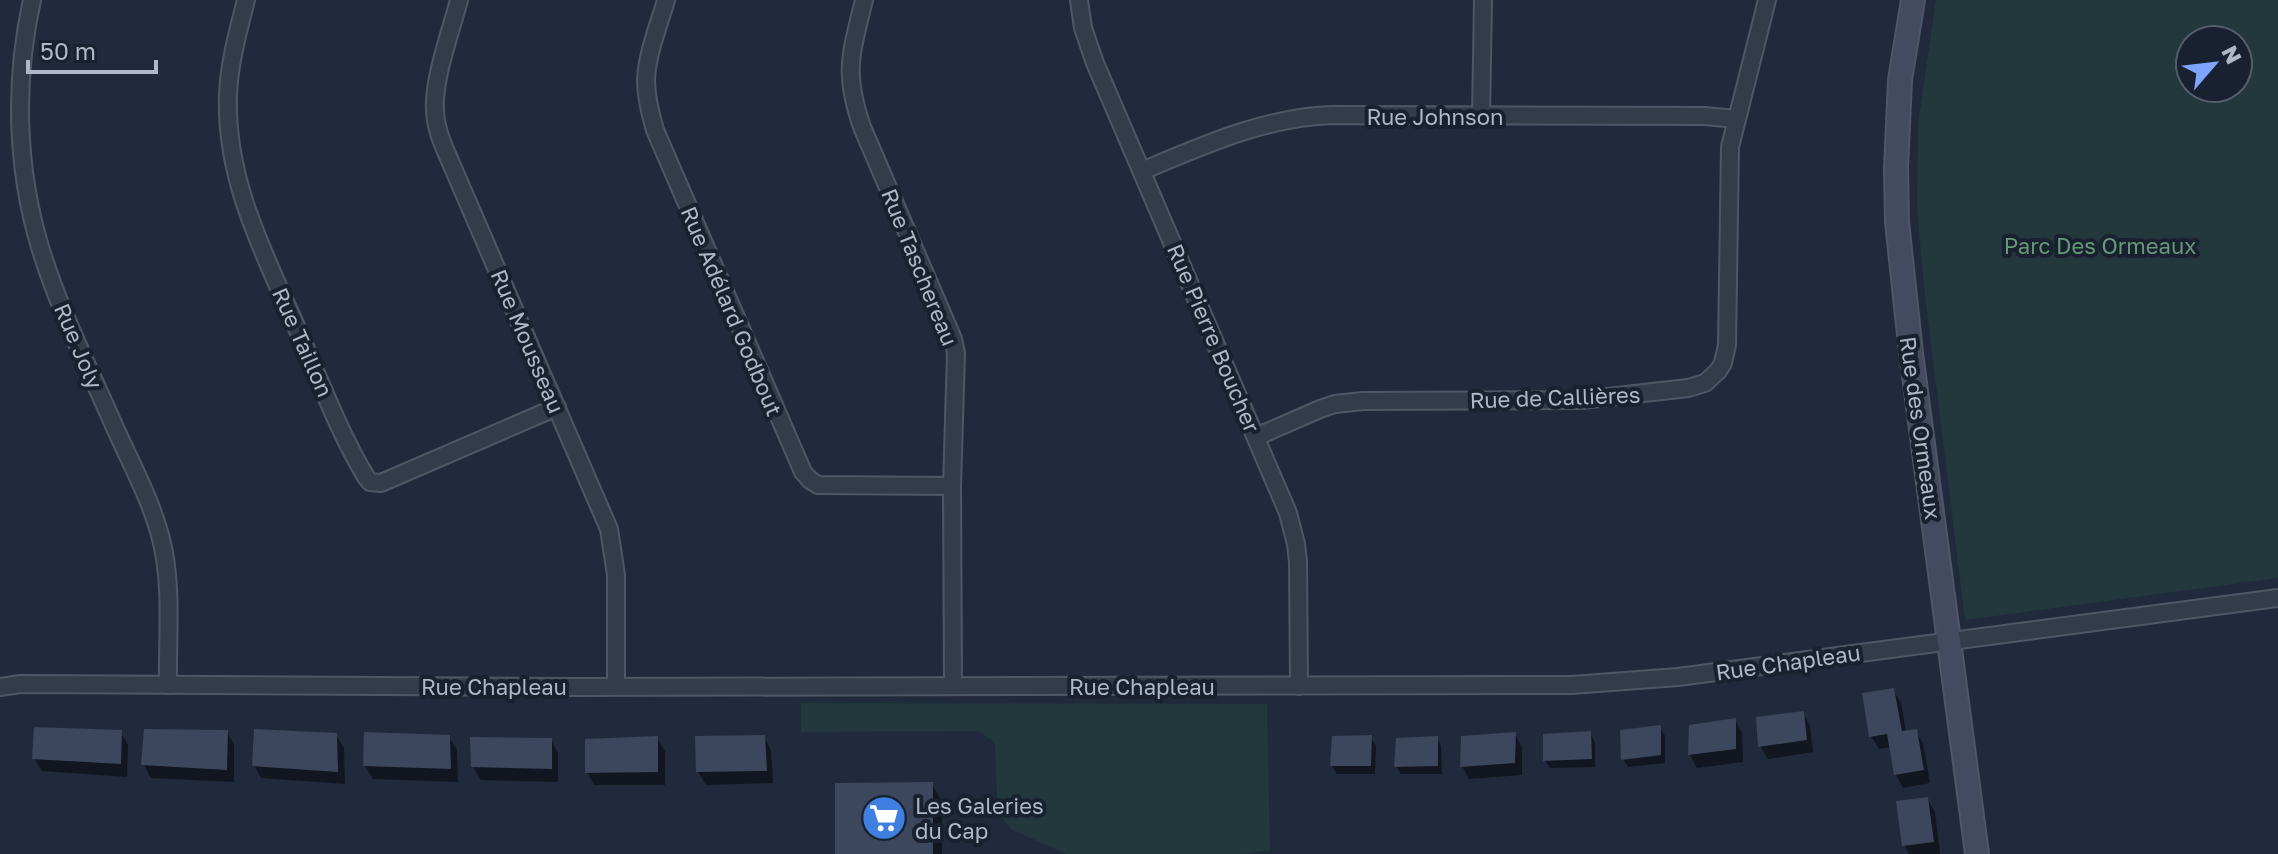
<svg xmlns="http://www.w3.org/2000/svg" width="2278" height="854" viewBox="0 0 2278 854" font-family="'Golos Text',sans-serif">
  <rect width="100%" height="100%" fill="#202a3c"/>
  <g fill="#22383d" fill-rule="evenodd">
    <path d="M 1936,0 L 2278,0 L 2278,578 L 1965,620 L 1924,287 L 1917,208 L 1918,124 ZM 2190,40 L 2238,40 L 2238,88 L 2190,88 Z"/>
    <path d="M 801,703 L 1267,704 L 1270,850 L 1243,854 L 1066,854 L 1011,829 L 1000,815 L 997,798 L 995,745 L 992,740 L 978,731 L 801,732 Z"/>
  </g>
  <g fill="#0007">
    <path d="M 1893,690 L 1901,703 L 1906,733 L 1916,731 L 1923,744 L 1930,783 L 1903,788 L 1896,775 L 1891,747 L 1879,749 L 1871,736 Z"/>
    <path d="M 1803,713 L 1810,726 L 1813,752 L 1768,759 L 1760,746 Z"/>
    <path d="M 1735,720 L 1742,733 L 1743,762 L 1697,768 L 1690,755 Z"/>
    <path d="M 1660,728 L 1665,736 L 1665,763 L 1628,767 L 1623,759 Z"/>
    <path d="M 120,732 L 128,745 L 127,777 L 42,771 L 34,758 Z"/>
    <path d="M 227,732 L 234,745 L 234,782 L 151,778 L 144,765 Z"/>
    <path d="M 1590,733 L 1595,742 L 1595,767 L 1550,768 L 1545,760 Z"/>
    <path d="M 1515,734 L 1522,747 L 1522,775 L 1469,779 L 1462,766 Z"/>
    <path d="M 336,735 L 344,748 L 345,784 L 261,778 L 254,765 Z"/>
    <path d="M 449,737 L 457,750 L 458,782 L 373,779 L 365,766 Z"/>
    <path d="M 764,737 L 771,750 L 773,783 L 706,785 L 698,772 Z"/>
    <path d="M 657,738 L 665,751 L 665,785 L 594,785 L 587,772 Z"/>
    <path d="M 1371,738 L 1376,746 L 1375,774 L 1337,774 L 1332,766 Z"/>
    <path d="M 1437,738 L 1441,746 L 1442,774 L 1401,774 L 1396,766 Z"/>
    <path d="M 551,740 L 558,753 L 558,782 L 481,780 L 473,767 Z"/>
    <path d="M 932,784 L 942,802 L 942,854 L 837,854 Z"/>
    <path d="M 1927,799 L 1935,812 L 1940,854 L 1909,854 L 1904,845 Z"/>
  </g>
  <g fill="#3c465c">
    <path d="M 1894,688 L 1902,731 L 1917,729 L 1924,770 L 1894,775 L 1887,734 L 1869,737 L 1862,693 Z"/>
    <path d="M 1804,711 L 1807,740 L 1758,747 L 1756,717 Z"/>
    <path d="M 1736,718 L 1736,749 L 1688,755 L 1689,725 Z"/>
    <path d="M 1661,725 L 1661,755 L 1621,760 L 1620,730 Z"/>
    <path d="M 34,727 L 122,730 L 121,764 L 32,759 Z"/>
    <path d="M 144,729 L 228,730 L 227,770 L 141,765 Z"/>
    <path d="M 254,729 L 337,733 L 338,772 L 252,766 Z"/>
    <path d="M 1591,731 L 1592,759 L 1543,761 L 1543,734 Z"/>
    <path d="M 364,732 L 450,735 L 451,769 L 363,766 Z"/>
    <path d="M 1516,732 L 1515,763 L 1460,767 L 1461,736 Z"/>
    <path d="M 765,735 L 767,771 L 696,772 L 695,736 Z"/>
    <path d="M 1372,735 L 1371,766 L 1330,766 L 1332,736 Z"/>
    <path d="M 658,736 L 658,772 L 585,773 L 585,739 Z"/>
    <path d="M 1438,736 L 1438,766 L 1394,767 L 1396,738 Z"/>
    <path d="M 470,737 L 552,738 L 552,769 L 471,767 Z"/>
    <path d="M 933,782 L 933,854 L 835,854 L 835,783 Z"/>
    <path d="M 1928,797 L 1934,842 L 1902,846 L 1896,801 Z"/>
  </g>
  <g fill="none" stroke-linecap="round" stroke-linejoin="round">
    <g stroke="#4f5766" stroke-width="20">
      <g id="street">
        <path d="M 32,0 C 14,81 16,167 40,247 C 58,307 87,364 112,421 C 129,460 151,499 161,539 C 173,585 167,638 168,685"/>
        <path d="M 246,0 C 238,32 229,63 228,96 C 225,182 266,257 299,333 C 320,381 339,432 366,477 L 370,482 L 381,483 L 557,407"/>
        <path d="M 459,0 C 451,31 433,79 435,110 C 435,123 439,135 444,147 L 609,529 L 616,575 L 616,686"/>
        <path d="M 666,0 C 659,25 647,53 646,80 C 646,97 650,113 655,130 L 803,472 L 810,480 L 818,485 L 952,486"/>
        <path d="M 864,0 C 851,54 843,72 862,127 L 953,339 L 956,353 L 952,486 L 953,685"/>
        <path d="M 1079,0 L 1083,28 L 1095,63 L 1288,513 L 1296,544 L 1298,562 L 1299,686"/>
        <path d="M 1481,116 L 1483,0"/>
        <path d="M 1142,171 C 1204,145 1265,117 1333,115 L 1704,116 L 1736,119"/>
        <path d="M 1256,437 L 1320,409 L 1335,404 L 1363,401 L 1582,400 L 1688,388 L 1705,383 L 1718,371 L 1723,363 L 1727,345 L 1730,147 L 1767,0"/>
        <path d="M 0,687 L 20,684 L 577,687 L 1572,685 L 1678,677 L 2278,598"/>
      </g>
    </g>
    <g stroke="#4f5766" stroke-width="26">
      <path id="secondary" d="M 1913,0 L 1900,80 L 1896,168 L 1897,222 L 1911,353 L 1977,854"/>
    </g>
    <use href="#street" stroke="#343c4c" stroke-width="16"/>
    <use href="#secondary" stroke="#424b5f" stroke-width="22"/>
  </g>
  <defs>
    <g id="supermarket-disc" transform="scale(2.3)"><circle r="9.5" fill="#3f7fe0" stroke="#192130"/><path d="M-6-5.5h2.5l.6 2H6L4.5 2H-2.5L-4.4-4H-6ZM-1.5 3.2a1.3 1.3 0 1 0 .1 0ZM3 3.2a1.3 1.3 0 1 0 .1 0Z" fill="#fff"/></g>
  </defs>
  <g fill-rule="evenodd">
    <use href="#supermarket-disc" x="884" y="818"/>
  </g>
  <g text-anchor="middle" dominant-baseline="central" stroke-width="8" stroke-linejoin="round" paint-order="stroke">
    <g font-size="22" fill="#afb7c8" stroke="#192130">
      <text x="1435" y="116">Rue Johnson</text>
      <text transform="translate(920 267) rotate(68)">Rue Taschereau</text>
      <text transform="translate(732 311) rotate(67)">Rue Adélard Godbout</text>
      <text transform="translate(1214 338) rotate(67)">Rue Pierre Boucher</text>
      <text transform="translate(528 341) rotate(67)">Rue Mousseau</text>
      <text transform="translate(303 342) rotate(66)">Rue Taillon</text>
      <text transform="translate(79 346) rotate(67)">Rue Joly</text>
      <text transform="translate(1555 397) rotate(-2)">Rue de Callières</text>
      <text transform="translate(1921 428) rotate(82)">Rue des Ormeaux</text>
      <text transform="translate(1788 662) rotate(-8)">Rue Chapleau</text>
      <text x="494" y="686">Rue Chapleau</text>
      <text x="1142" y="686">Rue Chapleau</text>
    </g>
    <g font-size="22" fill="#649a75" stroke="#192130">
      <text x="2100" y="245">Parc Des Ormeaux</text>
    </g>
    <g font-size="22" fill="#afb7c8" stroke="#192130" text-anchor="start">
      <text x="915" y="805">Les Galeries<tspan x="915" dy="25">du Cap</tspan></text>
    </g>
  </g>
  <g transform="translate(2214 64) rotate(62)"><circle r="38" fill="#192130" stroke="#555d6d" stroke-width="2"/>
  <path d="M0-6L14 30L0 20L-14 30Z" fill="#7da5ff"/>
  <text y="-12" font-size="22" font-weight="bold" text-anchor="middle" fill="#afb7c8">N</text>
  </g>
  <path d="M28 60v12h128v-12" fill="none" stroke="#afb7c8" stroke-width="4"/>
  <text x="40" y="60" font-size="24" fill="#afb7c8" stroke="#192130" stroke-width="6" paint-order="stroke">50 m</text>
</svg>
